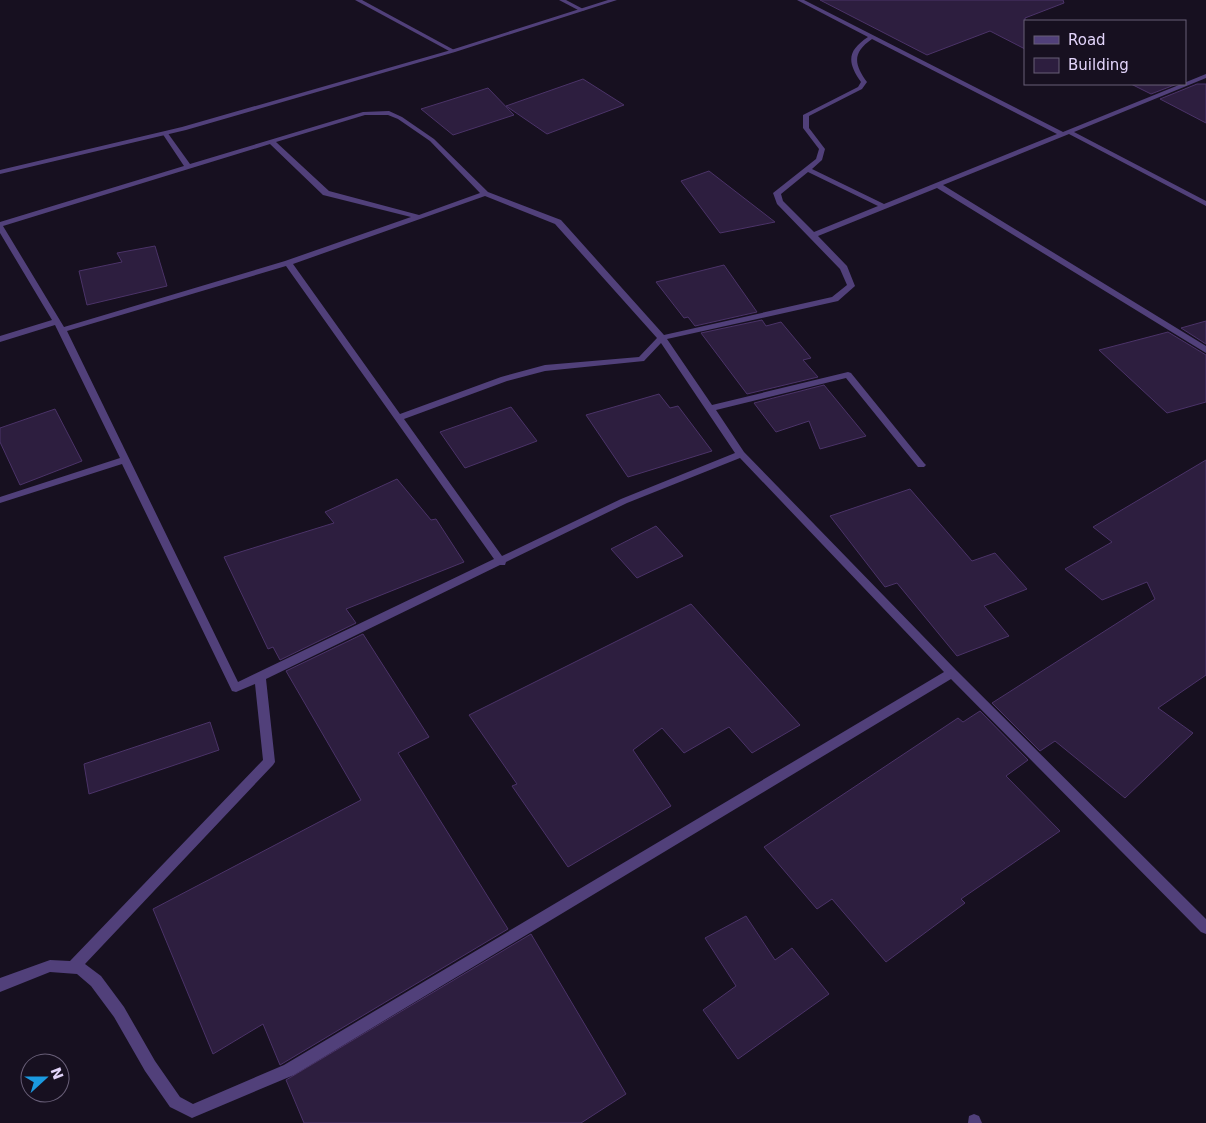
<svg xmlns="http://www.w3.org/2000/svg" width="1206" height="1123" viewBox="0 0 1206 1123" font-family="'DejaVu Sans',sans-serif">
  <rect width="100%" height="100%" fill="#171020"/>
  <g fill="#2d1e3f" stroke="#4b3368">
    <path d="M 820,0 L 1063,0 L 1064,3 L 1025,18 L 1025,49 L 990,31 L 927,55 Z"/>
    <path d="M 583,79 L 624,105 L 547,134 L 506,106 Z"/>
    <path d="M 1131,84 L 1177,84 L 1151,94 Z"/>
    <path d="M 1197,84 L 1206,84 L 1206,123 L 1160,99 Z"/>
    <path d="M 488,88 L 514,115 L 453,135 L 421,109 Z"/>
    <path d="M 709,171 L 775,222 L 720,233 L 681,181 Z"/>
    <path d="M 155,246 L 167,286 L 87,305 L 79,271 L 122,262 L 117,253 Z"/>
    <path d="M 724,265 L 757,312 L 695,326 L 688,317 L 684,318 L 656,282 Z"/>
    <path d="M 762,320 L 766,326 L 781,322 L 811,358 L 803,360 L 818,377 L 747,394 L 701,333 Z"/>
    <path d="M 1206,321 L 1206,344 L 1181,328 Z"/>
    <path d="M 1168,332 L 1206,355 L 1206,402 L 1167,413 L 1099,350 Z"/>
    <path d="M 824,385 L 866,436 L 820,449 L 809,421 L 776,432 L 754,403 Z"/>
    <path d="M 659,394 L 670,408 L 678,406 L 712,451 L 628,477 L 586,415 Z"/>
    <path d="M 511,407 L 537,441 L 465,468 L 440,432 Z"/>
    <path d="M 55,409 L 82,461 L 20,485 L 0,442 L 0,428 Z"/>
    <path d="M 1206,460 L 1206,675 L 1158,708 L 1193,733 L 1125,798 L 1055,741 L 1040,751 L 992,703 L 1155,599 L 1147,582 L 1102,600 L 1065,569 L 1112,542 L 1093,527 Z"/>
    <path d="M 397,479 L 431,520 L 436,519 L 464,562 L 346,609 L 356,623 L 280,660 L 273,647 L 268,649 L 224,557 L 334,523 L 325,512 Z"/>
    <path d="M 910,489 L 972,561 L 995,553 L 1027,589 L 984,606 L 1009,636 L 957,656 L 897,583 L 885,587 L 830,516 Z"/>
    <path d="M 656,526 L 683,556 L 637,578 L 611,549 Z"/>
    <path d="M 691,604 L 800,725 L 752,753 L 729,727 L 684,753 L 662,728 L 633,750 L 671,806 L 568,867 L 512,786 L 517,784 L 469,715 Z"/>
    <path d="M 363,634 L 429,737 L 398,753 L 508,929 L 280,1065 L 263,1024 L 213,1054 L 153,909 L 361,800 L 286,671 Z"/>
    <path d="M 980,711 L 1028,760 L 1006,776 L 1060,831 L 961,899 L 965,903 L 886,962 L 832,899 L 817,909 L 764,847 L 958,718 L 963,722 Z"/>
    <path d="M 210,722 L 219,750 L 89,794 L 84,764 Z"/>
    <path d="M 746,916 L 775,960 L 792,948 L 829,994 L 738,1059 L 703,1010 L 736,986 L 705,938 Z"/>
    <path d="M 531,934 L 626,1094 L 581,1123 L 304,1123 L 286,1080 Z"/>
  </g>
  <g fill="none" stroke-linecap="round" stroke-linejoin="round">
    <g fill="#51407a" fill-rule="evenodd">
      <path d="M 355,0 L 362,0 L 456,51 L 451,52 Z"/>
      <path d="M 559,0 L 566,0 L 585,10 L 580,11 Z"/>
      <path d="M 797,0 L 804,0 L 1063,132 L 1206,74 L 1206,78 L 1074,132 L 1206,201 L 1206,206 L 1069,134 L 943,185 L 1206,346 L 1206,353 L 937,188 L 818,236 L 847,266 L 855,286 L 838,301 L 667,339 L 712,405 L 848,372 L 851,373 L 924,463 L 926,465 L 924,467 L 918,467 L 846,378 L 716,410 L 744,452 L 956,670 L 1206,919 L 1206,934 L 1201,932 L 951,679 L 294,1075 L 192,1118 L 170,1107 L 145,1071 L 114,1017 L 91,986 L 77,974 L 50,972 L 0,992 L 0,978 L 50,960 L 70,961 L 263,760 L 255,684 L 236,692 L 232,691 L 122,464 L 0,503 L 0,497 L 120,458 L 55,325 L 0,342 L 0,336 L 52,320 L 0,233 L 0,222 L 184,166 L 162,133 L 163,132 L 167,132 L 190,164 L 363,112 L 389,111 L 402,117 L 434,139 L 488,192 L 561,220 L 664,335 L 832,297 L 847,285 L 840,269 L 777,204 L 773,193 L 816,159 L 819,149 L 803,128 L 803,115 L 858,87 L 861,82 C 847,62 847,51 868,37 ZM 872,39 L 1057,134 L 884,204 L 812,169 L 822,160 L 825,149 L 809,128 L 809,116 L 862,89 L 867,82 C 854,64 852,53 872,39 ZM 365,115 L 388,115 L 398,119 L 430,141 L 480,193 L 419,215 L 329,191 L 276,142 ZM 270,144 L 323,195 L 411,217 L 285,261 L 64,327 L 3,226 ZM 808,172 L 878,206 L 814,232 L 783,201 L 781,194 ZM 485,196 L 555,224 L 657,338 L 639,357 L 545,365 L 501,377 L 400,414 L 293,264 ZM 286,266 L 494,559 L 238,682 L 67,331 ZM 661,343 L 735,453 L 621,499 L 502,556 L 404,419 L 507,381 L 545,371 L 644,361 ZM 740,458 L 944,672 L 284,1065 L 193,1104 L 180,1097 L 155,1061 L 124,1007 L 101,976 L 85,964 L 273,765 L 275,762 L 266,679 L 500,565 L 505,565 L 506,562 L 627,503 Z"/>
      <path d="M 974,1114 L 979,1116 L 982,1123 L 968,1123 L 969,1116 Z"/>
    </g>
    <path fill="#51407a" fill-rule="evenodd" d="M 608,0 L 617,0 L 455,52 L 186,130 L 0,174 L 0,170 L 182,127 L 451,50 Z"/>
  </g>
  <rect x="1024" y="20" width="162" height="65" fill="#171020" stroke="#685e77"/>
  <rect x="1034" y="36" width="25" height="8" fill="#51407a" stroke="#685e77"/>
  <text x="1068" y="45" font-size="15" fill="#e2d4fa">Road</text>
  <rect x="1034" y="58" width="25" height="15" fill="#2d1e3f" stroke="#685e77"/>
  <text x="1068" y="70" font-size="15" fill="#e2d4fa">Building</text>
  <g transform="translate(45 1078) rotate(69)"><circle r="24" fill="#171020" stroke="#685e77"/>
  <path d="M0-4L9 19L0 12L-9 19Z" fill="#1b9ae0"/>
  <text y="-8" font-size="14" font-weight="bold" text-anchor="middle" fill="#e2d4fa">N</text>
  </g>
</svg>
